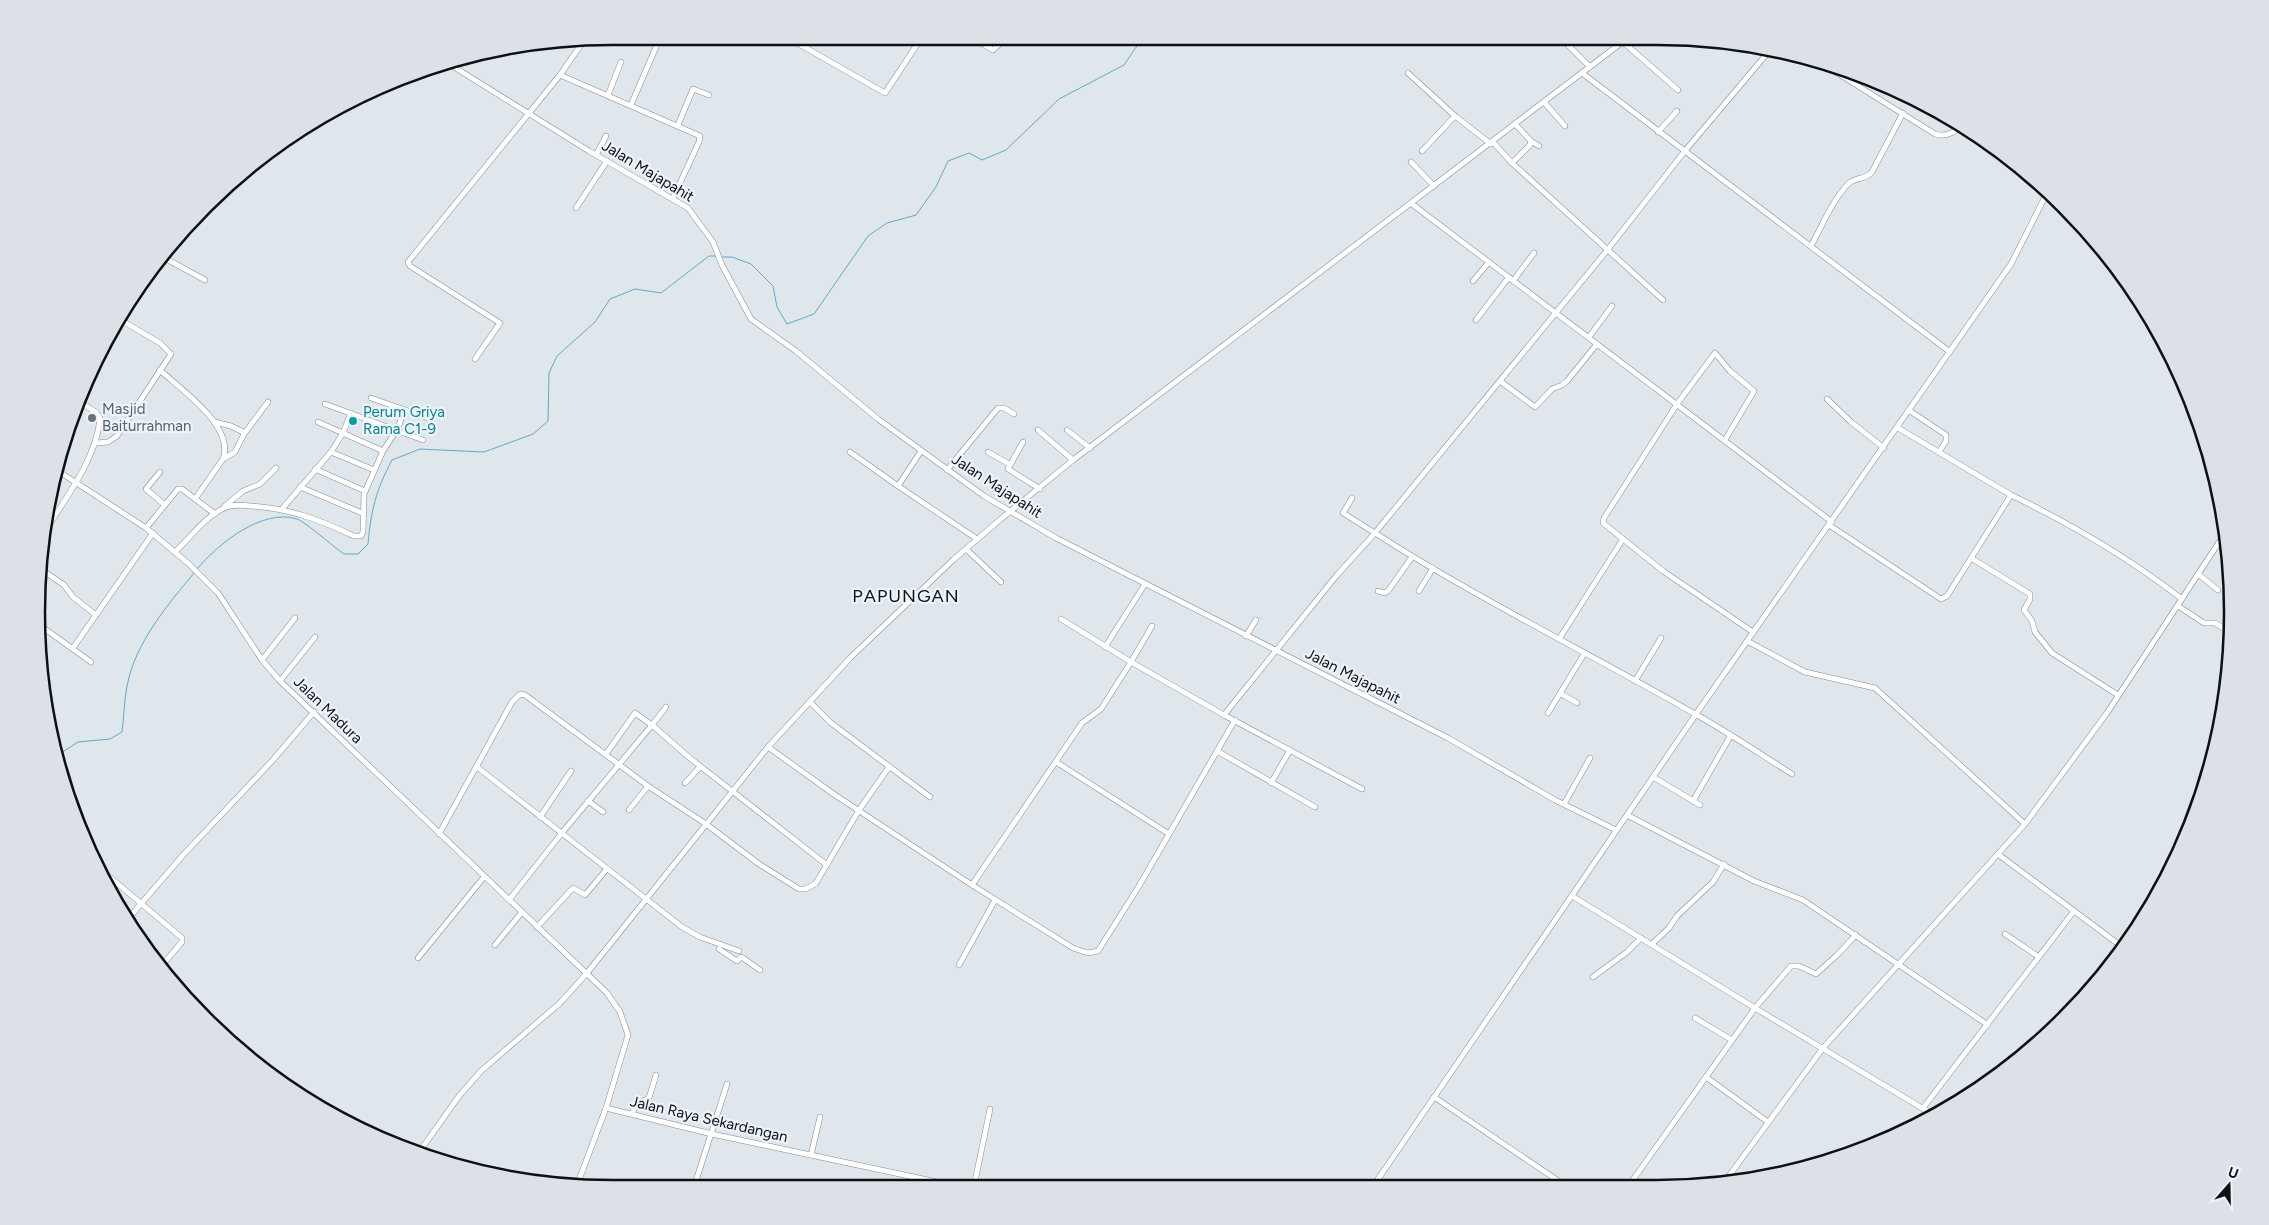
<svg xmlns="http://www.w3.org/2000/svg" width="2269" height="1225" viewBox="0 0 2269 1225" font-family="Figtree,sans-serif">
  <rect width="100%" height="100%" fill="#dfe6ec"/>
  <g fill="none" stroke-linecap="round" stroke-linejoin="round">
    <g stroke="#63a8c8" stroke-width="1">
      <path d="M 720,257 L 732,257 L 751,264 L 773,286 L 777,307 L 787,324 L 814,314 L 868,236 L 887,223 L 916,215 L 936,187 L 948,161 L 969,153 L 982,160 L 1006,150 L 1059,99 L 1124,65 L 1143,37"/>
      <path d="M 197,569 C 218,544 262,508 297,519 C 304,521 335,548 344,554 L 358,554 L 368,544 C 371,510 376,490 392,460 L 420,449 L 484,452 L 533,434 L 548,421 L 549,373 L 557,356 L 595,322 L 610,299 L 635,289 L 661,293 L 709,256 L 716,256"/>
      <path d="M 55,757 L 78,742 L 110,739 L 122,732 C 124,717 124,701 127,686 C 135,643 168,604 195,572"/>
    </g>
    <g stroke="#858b91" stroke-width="6">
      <g id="minor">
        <path d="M 785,36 L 885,93 L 922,37"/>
        <path d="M 971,37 L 993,50 L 1007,37"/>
        <path d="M 1623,42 L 1678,90"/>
        <path d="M 1568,45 L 1590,67"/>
        <path d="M 1818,61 L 1935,134 C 1945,137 1955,133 1961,125"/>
        <path d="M 446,62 L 589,151 L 688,208 L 713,242 L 722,265 L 751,319 L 796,351 L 878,419 L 984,496 L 1056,538 L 1448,738 L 1555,800 L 1616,830"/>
        <path d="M 1408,73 L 1455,116 L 1491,144"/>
        <path d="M 1582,73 L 1950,352"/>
        <path d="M 560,75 L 700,136 L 699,142 L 673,198"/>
        <path d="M 608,95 L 621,62"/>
        <path d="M 1544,102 L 1565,126"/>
        <path d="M 631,105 L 656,47"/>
        <path d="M 678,125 L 693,89 L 709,95"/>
        <path d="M 1658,132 L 1677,111"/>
        <path d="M 1531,141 L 1539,146"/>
        <path d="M 1493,142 L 1512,163 L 1663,300"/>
        <path d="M 1422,151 L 1455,116"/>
        <path d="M 596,155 L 606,136"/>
        <path d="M 1411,162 L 1434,186"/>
        <path d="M 1512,163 L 1530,145 L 1531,141 L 1515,124"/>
        <path d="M 1412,204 L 1832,522"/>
        <path d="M 576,208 L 607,161"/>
        <path d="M 1811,246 C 1822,226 1832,201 1848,184 C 1855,177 1865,180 1872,172 L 1903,113"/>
        <path d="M 161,256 L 205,280"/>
        <path d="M 1473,281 L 1489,262"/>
        <path d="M 1513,281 L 1534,253"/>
        <path d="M 1476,320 L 1509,277"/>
        <path d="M 1589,337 L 1612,306"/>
        <path d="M 475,359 L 500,323 L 410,266 L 408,262 L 560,75 L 585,39"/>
        <path d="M 160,370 C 181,390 235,426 223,459 L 195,499"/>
        <path d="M 1500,381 L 1535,407 L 1552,389 L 1562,385 L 1567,381 L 1597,344"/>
        <path d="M 371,398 L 428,418"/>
        <path d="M 1827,399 L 1851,422 L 1884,448"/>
        <path d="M 325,404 L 423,440"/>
        <path d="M 1910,411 L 1946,435 L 1946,441 L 1939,452"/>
        <path d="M 215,422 L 231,426 L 245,433"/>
        <path d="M 318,422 L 383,451"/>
        <path d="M 1038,430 L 1073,460"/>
        <path d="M 1067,430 L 1090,448"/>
        <path d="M 1023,442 L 1008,469 L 1040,489"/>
        <path d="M 97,443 L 108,442 L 117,436 L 171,354 L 160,343 L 119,319"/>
        <path d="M 921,451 L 898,486 L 977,539"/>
        <path d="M 331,452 L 374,470"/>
        <path d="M 850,452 L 898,486"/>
        <path d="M 988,452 L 1009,464"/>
        <path d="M 223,459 L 235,452 L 244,434 L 268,402"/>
        <path d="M 55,469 L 146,528 L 189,564 L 218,593 L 262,660 L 280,681 L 607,993 L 620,1012 L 628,1035 L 606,1108 L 712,1134 L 956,1186"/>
        <path d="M 315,469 L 365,491"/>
        <path d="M 947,470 L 998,408 L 1004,408 L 1014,414"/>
        <path d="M 160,472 L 146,489 L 165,505"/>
        <path d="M 300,487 L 362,513"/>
        <path d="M 2011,495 C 2071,524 2129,558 2182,599"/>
        <path d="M 1352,498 L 1343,513 L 1375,533 L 1609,248 L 1684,152 L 1770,50"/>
        <path d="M 225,506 L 243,491 L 260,484 L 276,468"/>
        <path d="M 282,509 L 331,452 L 343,433 L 351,413"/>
        <path d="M 1829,525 L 1941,599 L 1947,596 L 2011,495 L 1898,428"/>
        <path d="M 146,528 L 178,489 L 182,489 L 215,514"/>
        <path d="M 45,531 C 66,498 97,457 100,418 L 96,412 L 77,401"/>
        <path d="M 1623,539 L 1603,523 L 1604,518 L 1677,404 L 1715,353 L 1730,371 L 1754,391 L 1725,440"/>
        <path d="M 966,549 L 1001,582"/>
        <path d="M 175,552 C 190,538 206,516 224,508 C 232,504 243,505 251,506 C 289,508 320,520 354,536 L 361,536 L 363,532 L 364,494 L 383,451 L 398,428 L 404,410"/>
        <path d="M 1971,558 L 2030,594 L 2030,599 L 2024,610 L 2032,621 L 2035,632 L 2052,653 L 2118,695"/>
        <path d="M 39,568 L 64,585 L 73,597 L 96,615"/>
        <path d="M 2198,574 L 2218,590"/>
        <path d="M 1378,591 L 1384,593 L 1388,591 L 1412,557"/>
        <path d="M 1419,591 L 1433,568"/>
        <path d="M 2178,606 L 2204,623 L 2215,623 L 2230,632"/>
        <path d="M 1061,619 L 1131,662 L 1152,626"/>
        <path d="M 38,624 L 91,662"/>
        <path d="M 1246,636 L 1256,620"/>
        <path d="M 1559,639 L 1623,539 L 1663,571 L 1753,632"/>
        <path d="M 1747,641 L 1805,672 L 1875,688 L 2025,824"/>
        <path d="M 1105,647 L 1145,584"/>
        <path d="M 73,648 L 153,533"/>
        <path d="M 262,660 L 295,618"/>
        <path d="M 280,681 L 315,637"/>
        <path d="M 1635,681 L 1661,638"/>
        <path d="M 1560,693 L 1577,703"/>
        <path d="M 810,702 L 831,723 L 930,797"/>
        <path d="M 1548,713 L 1584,654"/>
        <path d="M 1224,715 L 1362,789"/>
        <path d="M 768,747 L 835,795 L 972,885 L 1082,723 L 1101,709 L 1131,662 L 1224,715 L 1337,575 L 1375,533 C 1478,599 1589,653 1695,714 C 1728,732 1760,754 1792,774"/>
        <path d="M 1217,751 L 1315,807"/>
        <path d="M 606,754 L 635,713 L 652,725 L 666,707"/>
        <path d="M 1056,762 L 1169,834"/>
        <path d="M 477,767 L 682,927 L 700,937 L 739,951"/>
        <path d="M 1653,777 L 1700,805"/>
        <path d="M 685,783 L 700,767"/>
        <path d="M 1271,783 L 1290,750"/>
        <path d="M 588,801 L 603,812"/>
        <path d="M 1693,801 L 1731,735"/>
        <path d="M 1564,804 L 1590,758"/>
        <path d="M 629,810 L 648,786"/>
        <path d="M 1627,815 L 1754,881 L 1803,900 L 1988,1025"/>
        <path d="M 540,817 L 571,771"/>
        <path d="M 439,834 L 512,702 L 520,694 L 525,695 L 648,786 L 706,824 L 759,864 L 799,889 L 806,889 L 816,883 L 859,810 L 889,767"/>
        <path d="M 1999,855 L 2121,946"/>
        <path d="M 99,868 L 182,938 L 182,942 L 164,963 L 159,964 L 154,960"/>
        <path d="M 972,885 L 1073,948 L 1088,953 L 1098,951 L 1139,886 L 1235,720"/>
        <path d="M 1572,896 L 1755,1008 L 1791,966 L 1799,966 L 1816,974 L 1836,956 L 1856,935"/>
        <path d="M 509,900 L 561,834 L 652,725 L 691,759 L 827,865"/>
        <path d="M 127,920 L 184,854 L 272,761 L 314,712"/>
        <path d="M 537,927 L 573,888 L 585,895 L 606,870"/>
        <path d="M 2005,934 L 2039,957"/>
        <path d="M 1652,944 L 1669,928 L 1677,916 L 1713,882 L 1724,864"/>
        <path d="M 495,945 L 522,912"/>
        <path d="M 719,949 L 737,961 L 741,957 L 743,958 L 760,970"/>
        <path d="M 418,958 L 484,877"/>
        <path d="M 959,965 L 995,900"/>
        <path d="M 1593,977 L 1627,952 L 1641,938"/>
        <path d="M 1695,1018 L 1732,1040"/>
        <path d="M 1706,1077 L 1768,1122"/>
        <path d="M 1434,1097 L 1563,1184"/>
        <path d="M 1923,1108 L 2074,911"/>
        <path d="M 632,1114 L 636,1105 L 649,1098 L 656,1075"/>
        <path d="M 420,1151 L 459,1096 L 481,1071 L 560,1003 L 587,973 L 768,747 L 851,657 L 953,560 L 996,523 L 1073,460 L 1629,37"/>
        <path d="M 811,1155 L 820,1117"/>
        <path d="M 435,1157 L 482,1172"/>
        <path d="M 1630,1184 L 1755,1008 L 1932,1114"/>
        <path d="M 1723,1184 L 1823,1048 L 2025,824 L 2107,713 L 2225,533"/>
        <path d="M 1374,1185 L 1696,714 L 2011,264 L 2048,191"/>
        <path d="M 974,1186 L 990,1109"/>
        <path d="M 694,1187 L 727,1084"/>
        <path d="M 576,1188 L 606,1108"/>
      </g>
    </g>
    <use href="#minor" stroke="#fff" stroke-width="5"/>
  </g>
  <circle fill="#6b7280" stroke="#edf3fa" stroke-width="2" cx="92" cy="418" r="5"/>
  <circle fill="#0f9aa8" stroke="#edf3fa" stroke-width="2" cx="353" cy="421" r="5"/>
  <g text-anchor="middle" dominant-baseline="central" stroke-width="4.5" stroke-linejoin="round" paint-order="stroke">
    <g font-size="15" fill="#0e1012" stroke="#edf3fa">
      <text transform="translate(648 171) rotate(31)">Jalan Majapahit</text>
      <text transform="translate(997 486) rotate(33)">Jalan Majapahit</text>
      <text transform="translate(1353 676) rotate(27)">Jalan Majapahit</text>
      <text transform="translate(328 710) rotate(44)">Jalan Madura</text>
      <text transform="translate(709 1119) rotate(13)">Jalan Raya Sekardangan</text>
    </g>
    <g font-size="15" fill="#5b616d" stroke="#edf3fa" text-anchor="start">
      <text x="102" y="409">Masjid<tspan x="102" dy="17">Baiturrahman</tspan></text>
    </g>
    <g font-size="15" fill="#0d838f" stroke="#edf3fa" text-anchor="start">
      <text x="363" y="412">Perum Griya<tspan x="363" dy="17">Rama C1-9</tspan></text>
    </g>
    <g font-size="18" letter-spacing="1" fill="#0e1012" stroke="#edf3fa">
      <text x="906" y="596">PAPUNGAN</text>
    </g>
  </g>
  <path d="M0 0H2269V1225H0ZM612 45H1657A567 567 0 0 1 2224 612V613A567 567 0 0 1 1657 1180H612A567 567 0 0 1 45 613V612A567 567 0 0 1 612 45Z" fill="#dbe1e7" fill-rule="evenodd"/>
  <path fill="none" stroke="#0e1012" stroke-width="2.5" d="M612 45H1657A567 567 0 0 1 2224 612V613A567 567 0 0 1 1657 1180H612A567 567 0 0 1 45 613V612A567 567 0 0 1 612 45Z"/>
  <g transform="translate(2229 1185) rotate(20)" stroke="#edf3fa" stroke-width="4" paint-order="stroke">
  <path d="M0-4L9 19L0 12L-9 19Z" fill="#0e1012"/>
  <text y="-8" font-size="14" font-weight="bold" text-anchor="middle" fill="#0e1012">U</text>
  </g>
</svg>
